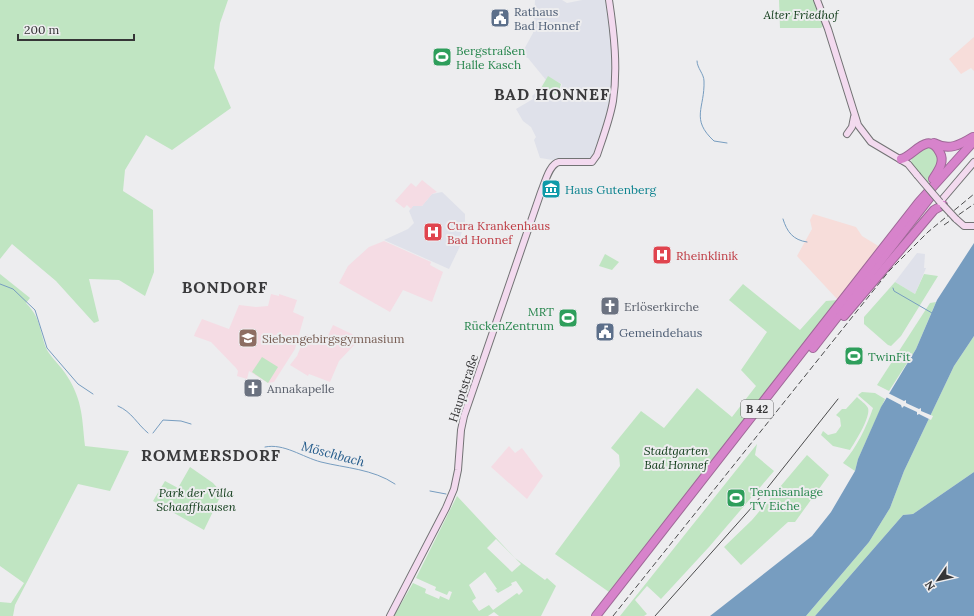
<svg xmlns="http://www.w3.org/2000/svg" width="974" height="616" viewBox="0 0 974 616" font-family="Lora,serif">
  <rect width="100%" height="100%" fill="#ededef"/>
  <g fill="#dfe1ea">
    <path d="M 535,0 L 562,0 L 567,3 L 582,0 L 605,0 L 611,33 L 613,80 L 609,108 L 594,154 L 589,160 L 553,160 L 540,158 L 534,140 L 536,137 L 531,127 L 523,121 L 516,109 L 533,99 L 532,96 L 541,88 L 559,99 L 562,84 L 548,77 L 546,80 L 528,58 L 521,55 L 533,33 Z"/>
    <path d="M 442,192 L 465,214 L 465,222 L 459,241 L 461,244 L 449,269 L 384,240 L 408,229 L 414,223 L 409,211 L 413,206 L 422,206 L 432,194 Z"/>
    <path d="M 917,253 L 925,254 L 924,268 L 926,268 L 915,294 L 895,282 Z"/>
  </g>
  <g fill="#f7ddda">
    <path d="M 974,37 L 974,71 L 971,68 L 961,74 L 949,59 Z"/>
    <path d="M 813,214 L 856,227 L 862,236 L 880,247 L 838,300 L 797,256 L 812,229 L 810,220 Z"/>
  </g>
  <g fill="#f5dce4">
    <path d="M 422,180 L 437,192 L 432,194 L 422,206 L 413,206 L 411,209 L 407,205 L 404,208 L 395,201 L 411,183 L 416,187 Z"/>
    <path d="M 384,241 L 431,262 L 430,265 L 443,272 L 432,302 L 403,290 L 390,312 L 339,283 L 348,266 L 369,247 Z"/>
    <path d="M 271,294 L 279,296 L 279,294 L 297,300 L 293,312 L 304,317 L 295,349 L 274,382 L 268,383 L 249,371 L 247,379 L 237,376 L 238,371 L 236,368 L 211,342 L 194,336 L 195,333 L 202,319 L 229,329 L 239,305 L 256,307 L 268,306 Z"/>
    <path d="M 333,325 L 352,334 L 358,341 L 339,361 L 330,382 L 309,374 L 308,376 L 290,365 L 297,356 L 306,334 L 325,342 Z"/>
    <path d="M 509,446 L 515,453 L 522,448 L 543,476 L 527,499 L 491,467 Z"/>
  </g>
  <g fill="#c0e5c2" fill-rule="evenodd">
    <path d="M 0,0 L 228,0 L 220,23 L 214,68 L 231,108 L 172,150 L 146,135 L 125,170 L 123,191 L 153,210 L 154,272 L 145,296 L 119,280 L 89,279 L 99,321 L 94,323 L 56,281 L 12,244 L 0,259 Z"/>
    <path d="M 779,0 L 813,0 L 823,26 L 821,28 L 780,28 Z"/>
    <path d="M 548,76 L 561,84 L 558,95 L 541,88 Z"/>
    <path d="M 928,146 L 935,150 L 939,160 L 936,170 L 928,183 C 921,175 908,166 912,155 Z"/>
    <path d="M 605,254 L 619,262 L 612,270 L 599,266 Z"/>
    <path d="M 0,274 L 30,298 L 26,303 C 42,319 39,332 47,350 C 52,359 62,367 67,376 C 83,401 82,419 85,446 L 129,451 L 110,491 L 78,484 L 15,605 L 13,616 L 0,616 L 0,602 L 11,603 L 24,583 L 0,566 Z"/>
    <path d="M 924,274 L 938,276 L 901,336 L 891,346 L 888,345 L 864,324 L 864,317 L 895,282 L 915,294 Z"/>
    <path d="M 743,284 L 800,330 L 826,301 L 838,300 L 609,592 L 555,554 L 620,466 L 619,455 L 611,448 L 641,411 L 664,428 L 697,388 L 732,417 L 756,386 L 741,370 L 767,332 L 729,300 Z"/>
    <path d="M 936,302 L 916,349 L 889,391 L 877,385 L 930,303 Z"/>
    <path d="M 974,336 L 974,472 L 913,514 L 903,515 L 815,616 L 806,616 L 869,542 L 890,508 L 904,471 L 954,366 Z"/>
    <path d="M 262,357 L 278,367 L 268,383 L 252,372 Z"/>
    <path d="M 862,392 L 875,393 L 885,399 L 858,459 L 855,471 L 843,463 C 857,447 866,428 873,408 L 858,395 Z"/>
    <path d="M 857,397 C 860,400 866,404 868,408 C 871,417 855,442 850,450 L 833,446 L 821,435 L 823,431 L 828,435 L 836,433 L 841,426 L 840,418 L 836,415 L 842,409 L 846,409 Z"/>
    <path d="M 757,444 L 755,455 L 774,471 L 709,547 L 661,599 L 647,586 L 635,600 L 647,614 L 644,616 L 620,616 Z"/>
    <path d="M 807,455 L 829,475 L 795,522 L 788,522 L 741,565 L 724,547 L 752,520 Z"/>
    <path d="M 190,467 L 213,483 L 222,493 L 204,530 L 153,501 L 165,481 L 178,488 Z"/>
    <path d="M 457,496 L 515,558 L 545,580 L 547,578 L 556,586 L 541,616 L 499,616 L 494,612 L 488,616 L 394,616 L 413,583 L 426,589 L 425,593 L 439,599 L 440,596 L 449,600 L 452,592 L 449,591 L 447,595 L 435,590 L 436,587 L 416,578 ZM 496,539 L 521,564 L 512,572 L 487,548 ZM 485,572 L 497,589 L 495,590 L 498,593 L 512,585 L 511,583 L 516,581 L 523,591 L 519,595 L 517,593 L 493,610 L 489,605 L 479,611 L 472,601 L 476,598 L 469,585 Z"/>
  </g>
  <g fill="#779dc0">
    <path d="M 974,243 L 974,336 L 954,366 L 904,471 L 890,508 L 869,542 L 806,616 L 710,616 L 812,536 L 831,512 L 855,471 L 858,459 L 881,407 L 916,349 L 937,300 Z"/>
    <path d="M 974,472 L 974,616 L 815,616 L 903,515 L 913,514 Z"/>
  </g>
  <path fill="#ededef" d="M 886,392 L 904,401 L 906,400 L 906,403 L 919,409 L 921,408 L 921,411 L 933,416 L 931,420 L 919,414 L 917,415 L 917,412 L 904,406 L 902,408 L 901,405 L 884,396 Z"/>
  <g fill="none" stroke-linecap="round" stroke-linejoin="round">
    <g stroke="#779dc0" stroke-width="1">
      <path d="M 697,61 C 697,68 704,74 704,81 C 705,108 690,119 714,141 L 727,143"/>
      <path d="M 783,219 C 787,232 793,240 807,242"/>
      <path d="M 0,284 L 13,289 L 35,310 L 47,348 L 78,384 L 93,394"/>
      <path d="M 893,288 L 894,291 L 932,313"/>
      <path d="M 118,406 C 132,412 137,424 148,433"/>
      <path d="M 153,433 L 163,420 L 181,421 L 191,424"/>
      <path d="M 265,447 C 284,443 302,457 321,462 C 345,468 373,469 395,484"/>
      <path d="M 430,491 L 446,494"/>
    </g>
    <g stroke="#727374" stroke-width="8">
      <g id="secondary">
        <path d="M 817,0 L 828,29 L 858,125 L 871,142 L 908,164 L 917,175"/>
        <path d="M 847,134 L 852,127 L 854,117"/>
        <path d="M 943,205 L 940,202 L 974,162"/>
        <path d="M 956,219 L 964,226 L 974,226"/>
        <path d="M 390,616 L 446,508 L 454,489 L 458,470 L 461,430 L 464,416 L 541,192 C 545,183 549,164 559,162 L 592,162 L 597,155 C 603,137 610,119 613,101 C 618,68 614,33 609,0"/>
      </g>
    </g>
    <g stroke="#9e6897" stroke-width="10">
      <g id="highway">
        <path d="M 934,143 C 949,151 960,145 973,137"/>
        <path d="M 901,159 C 913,157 928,129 940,153 C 945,162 938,171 933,179"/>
        <path d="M 844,316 L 934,210 L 943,205"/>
        <path d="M 813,348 L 931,196"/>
        <path d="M 596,616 L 919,202 L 974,141"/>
      </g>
    </g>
    <use href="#secondary" stroke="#f3daef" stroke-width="6"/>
    <use href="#highway" stroke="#d783cb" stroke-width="8"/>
    <path stroke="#4b4b4c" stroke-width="1" d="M 655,616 L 753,506 L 838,399"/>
    <g stroke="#4b4b4c" stroke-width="1" stroke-dasharray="6 3" stroke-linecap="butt">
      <path d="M 944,225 L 974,204"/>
      <path d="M 613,616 L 889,271 L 928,232 L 974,194"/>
    </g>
    <g stroke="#727374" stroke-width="8" stroke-linecap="butt">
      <g id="secondary-bridge">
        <path d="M 917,175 L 940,202"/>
        <path d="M 943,205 L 956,219"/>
      </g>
    </g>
    <use href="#secondary-bridge" stroke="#f3daef" stroke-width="6"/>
  </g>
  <defs>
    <g id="civic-square" transform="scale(1)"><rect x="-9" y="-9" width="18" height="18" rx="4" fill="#5c6f8a" stroke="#ededef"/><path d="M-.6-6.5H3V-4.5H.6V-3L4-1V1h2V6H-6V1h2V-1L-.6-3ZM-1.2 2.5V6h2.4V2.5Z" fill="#fff"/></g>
    <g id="stadium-square" transform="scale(1)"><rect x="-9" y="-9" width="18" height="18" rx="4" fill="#2e9e5b" stroke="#ededef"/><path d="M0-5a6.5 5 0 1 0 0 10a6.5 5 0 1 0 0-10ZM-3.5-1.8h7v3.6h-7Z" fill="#fff"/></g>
    <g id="museum-square" transform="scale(1)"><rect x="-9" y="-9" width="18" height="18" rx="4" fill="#0f9aa8" stroke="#ededef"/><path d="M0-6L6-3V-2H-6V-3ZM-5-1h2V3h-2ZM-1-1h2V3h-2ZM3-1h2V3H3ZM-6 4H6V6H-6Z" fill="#fff"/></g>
    <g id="hospital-square" transform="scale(1)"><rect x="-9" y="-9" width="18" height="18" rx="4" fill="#e0444e" stroke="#ededef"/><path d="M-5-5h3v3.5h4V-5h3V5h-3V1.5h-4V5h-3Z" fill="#fff"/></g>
    <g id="church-square" transform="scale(1)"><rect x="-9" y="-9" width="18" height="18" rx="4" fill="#6b7280" stroke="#ededef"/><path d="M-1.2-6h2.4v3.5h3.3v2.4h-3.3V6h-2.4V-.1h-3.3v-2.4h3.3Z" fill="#fff"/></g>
    <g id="school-square" transform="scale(1)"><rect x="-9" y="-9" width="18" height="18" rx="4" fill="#8d6e63" stroke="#ededef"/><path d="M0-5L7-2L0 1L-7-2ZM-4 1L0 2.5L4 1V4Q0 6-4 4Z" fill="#fff"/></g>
  </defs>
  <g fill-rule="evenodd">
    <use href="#civic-square" x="500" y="18"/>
    <use href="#stadium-square" x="442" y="57"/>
    <use href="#museum-square" x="551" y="189"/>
    <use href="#hospital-square" x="433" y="232"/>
    <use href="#hospital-square" x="662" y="255"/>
    <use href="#church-square" x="610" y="306"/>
    <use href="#stadium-square" x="568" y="318"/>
    <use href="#civic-square" x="605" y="332"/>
    <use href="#school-square" x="248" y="338"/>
    <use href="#stadium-square" x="854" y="356"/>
    <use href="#church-square" x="253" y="388"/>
    <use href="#stadium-square" x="736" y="498"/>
  </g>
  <g text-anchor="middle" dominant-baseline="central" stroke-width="4" stroke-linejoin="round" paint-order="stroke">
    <rect fill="#ededef" stroke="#6c6c6e" stroke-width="1" x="741" y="400" width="32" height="18" rx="3"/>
    <g font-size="11" font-weight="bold" fill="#353536">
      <text x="757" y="409">B 42</text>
    </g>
    <g font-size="12" fill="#4e5e75" stroke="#ededef" text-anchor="start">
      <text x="514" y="11">Rathaus<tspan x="514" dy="14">Bad Honnef</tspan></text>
      <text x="619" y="332">Gemeindehaus</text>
    </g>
    <g font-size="12" font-style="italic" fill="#0d3916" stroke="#ededef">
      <text x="801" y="14">Alter Friedhof</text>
      <text x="676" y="450">Stadtgarten<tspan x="676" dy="14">Bad Honnef</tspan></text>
      <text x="196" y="492">Park der Villa<tspan x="196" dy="14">Schaaffhausen</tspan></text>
    </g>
    <g font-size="12" fill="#27864d" stroke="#ededef" text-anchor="start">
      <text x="456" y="50">Bergstraßen<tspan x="456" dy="14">Halle Kasch</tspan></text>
      <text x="554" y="311" text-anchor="end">MRT<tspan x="554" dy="14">RückenZentrum</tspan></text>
      <text x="868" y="356">TwinFit</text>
      <text x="750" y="491">Tennisanlage<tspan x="750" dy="14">TV Eiche</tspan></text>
    </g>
    <g font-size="12" fill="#0d838f" stroke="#ededef" text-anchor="start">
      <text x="565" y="189">Haus Gutenberg</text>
    </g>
    <g font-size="12" fill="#be3a42" stroke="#ededef" text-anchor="start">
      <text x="447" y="225">Cura Krankenhaus<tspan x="447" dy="14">Bad Honnef</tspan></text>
      <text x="676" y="255">Rheinklinik</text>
    </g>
    <g font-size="12" fill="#5b616d" stroke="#ededef" text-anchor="start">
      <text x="624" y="306">Erlöserkirche</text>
      <text x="267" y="388">Annakapelle</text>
    </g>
    <g font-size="12" fill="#785e54" stroke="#ededef" text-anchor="start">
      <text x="262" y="338">Siebengebirgsgymnasium</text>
    </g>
    <g font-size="12" fill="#353536" stroke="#ededef">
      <text transform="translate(463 388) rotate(-72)">Hauptstraße</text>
    </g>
    <g font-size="13" font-style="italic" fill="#225a8a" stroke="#ededef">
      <text transform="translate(333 454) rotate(15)">Möschbach</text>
    </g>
    <g font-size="16" font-weight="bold" letter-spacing="1" fill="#3a3a3c" stroke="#ededef">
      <text x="552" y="94">BAD HONNEF</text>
      <text x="225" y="287">BONDORF</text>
      <text x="211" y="455">ROMMERSDORF</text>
    </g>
  </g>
  <g transform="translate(938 580) rotate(236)" stroke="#ededef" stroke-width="3" paint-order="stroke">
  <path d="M0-3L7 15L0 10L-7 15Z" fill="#353536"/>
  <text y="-6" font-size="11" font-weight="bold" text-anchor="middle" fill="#353536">N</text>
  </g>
  <path d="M18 34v6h116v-6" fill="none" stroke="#353536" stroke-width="2"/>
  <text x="24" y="34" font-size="12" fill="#353536" stroke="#ededef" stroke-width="3" paint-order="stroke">200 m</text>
</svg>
